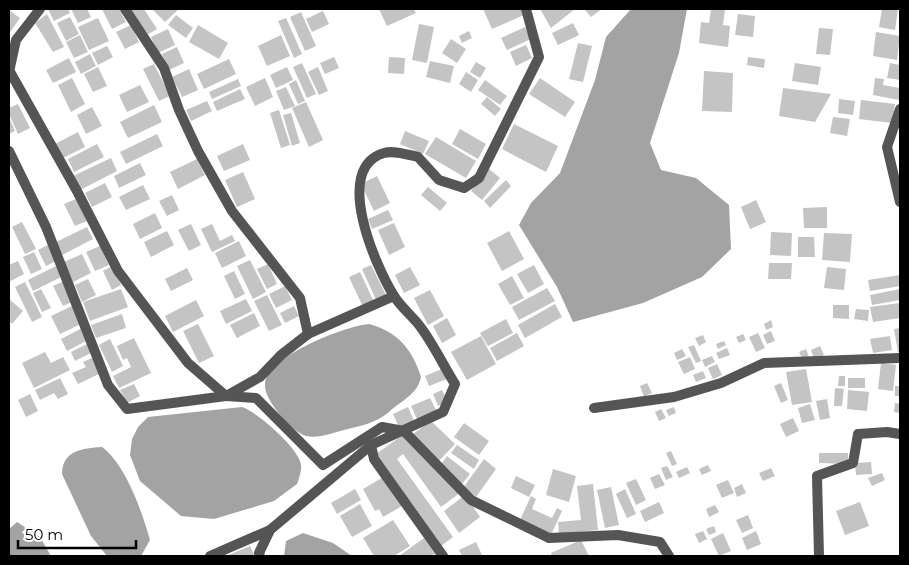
<svg xmlns="http://www.w3.org/2000/svg" width="909" height="565" viewBox="0 0 909 565" font-family="Montserrat,sans-serif">
  <rect width="100%" height="100%" fill="#fff"/>
  <g fill="#a3a3a3">
    <path d="M 631,9 L 687,9 L 679,53 L 650,143 L 661,170 L 696,178 L 729,205 L 731,249 L 702,277 L 643,303 L 573,322 L 557,287 L 519,225 L 531,203 L 560,173 L 595,80 L 606,37 Z"/>
    <path d="M 369,324 C 397,331 413,350 421,377 C 417,395 402,400 389,412 C 376,423 360,426 344,430 C 332,433 318,439 306,436 C 292,432 263,399 265,384 C 267,356 345,326 369,324 Z"/>
    <path d="M 242,407 C 256,411 300,449 301,465 C 302,470 299,478 297,484 L 274,501 L 214,519 L 181,516 L 140,481 L 130,455 L 132,439 L 138,427 L 148,417 Z"/>
    <path d="M 102,447 C 126,465 142,512 150,540 L 141,556 L 107,556 L 91,536 L 62,474 C 62,451 82,448 102,447 Z"/>
    <path d="M 17,522 L 40,537 L 51,556 L 9,556 L 9,529 Z"/>
    <path d="M 303,533 L 333,543 L 352,556 L 284,556 L 286,541 Z"/>
  </g>
  <g fill="#c4c4c4">
    <path d="M 48,9 L 68,9 L 70,13 L 54,21 Z"/>
    <path d="M 71,9 L 87,9 L 91,17 L 78,23 Z"/>
    <path d="M 102,9 L 119,9 L 126,22 L 112,29 Z"/>
    <path d="M 130,9 L 144,9 L 157,29 L 147,35 Z"/>
    <path d="M 152,9 L 179,9 L 165,22 Z"/>
    <path d="M 379,9 L 414,9 L 416,13 L 387,26 Z"/>
    <path d="M 483,9 L 521,9 L 524,15 L 492,29 Z"/>
    <path d="M 540,9 L 575,9 L 551,28 Z"/>
    <path d="M 584,9 L 602,9 L 591,17 Z"/>
    <path d="M 711,9 L 725,10 L 723,25 L 730,26 L 728,47 L 699,43 L 701,22 L 709,23 Z"/>
    <path d="M 882,9 L 898,9 L 895,30 L 879,27 Z"/>
    <path d="M 9,10 L 20,18 L 9,34 Z"/>
    <path d="M 323,11 L 329,24 L 312,32 L 306,19 Z"/>
    <path d="M 301,12 L 316,46 L 305,51 L 290,17 Z"/>
    <path d="M 47,14 L 64,47 L 53,52 L 35,23 Z"/>
    <path d="M 738,14 L 755,16 L 753,37 L 735,35 Z"/>
    <path d="M 176,15 L 193,28 L 186,38 L 168,25 Z"/>
    <path d="M 70,17 L 79,34 L 66,41 L 57,23 Z"/>
    <path d="M 98,18 L 109,41 L 89,50 L 78,27 Z"/>
    <path d="M 286,18 L 302,54 L 294,58 L 278,21 Z"/>
    <path d="M 573,23 L 579,35 L 558,45 L 552,33 Z"/>
    <path d="M 419,24 L 434,27 L 427,63 L 412,60 Z"/>
    <path d="M 131,25 L 139,42 L 125,49 L 116,32 Z"/>
    <path d="M 198,25 L 228,43 L 219,59 L 189,42 Z"/>
    <path d="M 525,27 L 531,39 L 507,50 L 501,38 Z"/>
    <path d="M 819,28 L 833,29 L 830,55 L 816,54 Z"/>
    <path d="M 168,29 L 175,45 L 158,53 L 151,37 Z"/>
    <path d="M 469,31 L 472,38 L 462,43 L 459,36 Z"/>
    <path d="M 876,32 L 900,36 L 897,60 L 873,56 Z"/>
    <path d="M 80,35 L 88,52 L 74,58 L 66,42 Z"/>
    <path d="M 281,35 L 290,56 L 267,66 L 258,46 Z"/>
    <path d="M 451,39 L 466,49 L 457,63 L 442,53 Z"/>
    <path d="M 578,43 L 592,46 L 583,82 L 569,79 Z"/>
    <path d="M 526,45 L 532,58 L 516,66 L 510,52 Z"/>
    <path d="M 107,46 L 113,57 L 98,65 L 92,53 Z"/>
    <path d="M 177,47 L 184,63 L 169,70 L 162,54 Z"/>
    <path d="M 90,54 L 96,66 L 81,74 L 75,62 Z"/>
    <path d="M 334,57 L 339,68 L 325,74 L 320,63 Z"/>
    <path d="M 389,57 L 405,58 L 404,74 L 388,73 Z"/>
    <path d="M 748,57 L 765,59 L 764,68 L 747,65 Z"/>
    <path d="M 69,58 L 76,72 L 53,83 L 46,70 Z"/>
    <path d="M 229,59 L 236,74 L 204,89 L 197,74 Z"/>
    <path d="M 430,61 L 454,66 L 450,83 L 426,77 Z"/>
    <path d="M 476,62 L 486,68 L 480,78 L 470,72 Z"/>
    <path d="M 302,63 L 316,94 L 307,98 L 293,67 Z"/>
    <path d="M 795,63 L 821,67 L 818,85 L 792,81 Z"/>
    <path d="M 890,63 L 900,65 L 900,80 L 887,78 Z"/>
    <path d="M 154,64 L 170,96 L 159,101 L 143,69 Z"/>
    <path d="M 98,67 L 107,86 L 93,92 L 84,74 Z"/>
    <path d="M 287,67 L 293,80 L 276,88 L 270,75 Z"/>
    <path d="M 318,67 L 328,91 L 319,95 L 308,72 Z"/>
    <path d="M 189,69 L 198,90 L 182,97 L 172,77 Z"/>
    <path d="M 704,71 L 733,73 L 732,112 L 702,111 Z"/>
    <path d="M 466,72 L 478,80 L 471,92 L 459,84 Z"/>
    <path d="M 72,78 L 85,104 L 71,112 L 58,85 Z"/>
    <path d="M 265,78 L 273,97 L 255,106 L 246,87 Z"/>
    <path d="M 540,78 L 575,102 L 565,117 L 529,94 Z"/>
    <path d="M 875,78 L 884,79 L 883,85 L 900,88 L 899,100 L 873,95 Z"/>
    <path d="M 238,79 L 241,86 L 212,99 L 209,92 Z"/>
    <path d="M 296,80 L 305,101 L 298,104 L 289,84 Z"/>
    <path d="M 485,80 L 507,96 L 500,105 L 478,90 Z"/>
    <path d="M 140,85 L 149,102 L 127,112 L 119,95 Z"/>
    <path d="M 286,87 L 295,106 L 284,110 L 276,91 Z"/>
    <path d="M 783,88 L 831,94 L 815,122 L 779,116 Z"/>
    <path d="M 240,89 L 245,99 L 217,111 L 213,102 Z"/>
    <path d="M 487,97 L 501,109 L 495,116 L 481,104 Z"/>
    <path d="M 839,99 L 855,101 L 853,115 L 838,113 Z"/>
    <path d="M 861,100 L 895,104 L 892,123 L 859,119 Z"/>
    <path d="M 207,101 L 212,111 L 191,121 L 186,110 Z"/>
    <path d="M 306,102 L 323,140 L 309,147 L 292,108 Z"/>
    <path d="M 18,104 L 30,128 L 18,134 L 9,114 L 9,108 Z"/>
    <path d="M 154,105 L 162,122 L 128,138 L 120,122 Z"/>
    <path d="M 92,107 L 102,126 L 86,134 L 77,115 Z"/>
    <path d="M 279,110 L 290,145 L 281,148 L 270,113 Z"/>
    <path d="M 291,113 L 300,143 L 292,146 L 283,115 Z"/>
    <path d="M 9,117 L 15,131 L 9,134 Z"/>
    <path d="M 833,117 L 850,119 L 847,136 L 830,133 Z"/>
    <path d="M 514,124 L 558,146 L 546,172 L 502,149 Z"/>
    <path d="M 460,129 L 486,144 L 478,159 L 452,144 Z"/>
    <path d="M 405,131 L 429,141 L 423,154 L 400,144 Z"/>
    <path d="M 78,132 L 85,147 L 63,158 L 55,144 Z"/>
    <path d="M 157,134 L 163,146 L 126,164 L 120,152 Z"/>
    <path d="M 436,137 L 476,161 L 466,178 L 425,154 Z"/>
    <path d="M 97,144 L 104,157 L 74,172 L 68,159 Z"/>
    <path d="M 243,144 L 250,160 L 224,171 L 217,156 Z"/>
    <path d="M 111,158 L 117,171 L 80,190 L 73,176 Z"/>
    <path d="M 197,159 L 205,175 L 178,189 L 170,172 Z"/>
    <path d="M 140,163 L 146,175 L 119,188 L 114,176 Z"/>
    <path d="M 489,169 L 500,178 L 482,200 L 471,191 Z"/>
    <path d="M 243,172 L 255,199 L 237,207 L 225,180 Z"/>
    <path d="M 377,176 L 390,203 L 374,211 L 361,184 Z"/>
    <path d="M 506,180 L 511,186 L 490,208 L 484,201 Z"/>
    <path d="M 105,183 L 112,197 L 92,207 L 85,193 Z"/>
    <path d="M 143,185 L 150,199 L 126,210 L 119,197 Z"/>
    <path d="M 428,187 L 447,203 L 440,211 L 421,195 Z"/>
    <path d="M 172,195 L 179,210 L 167,216 L 159,201 Z"/>
    <path d="M 76,199 L 87,221 L 75,226 L 64,204 Z"/>
    <path d="M 756,200 L 766,222 L 750,229 L 741,207 Z"/>
    <path d="M 827,207 L 827,228 L 804,228 L 803,208 Z"/>
    <path d="M 388,210 L 393,220 L 372,229 L 368,219 Z"/>
    <path d="M 155,213 L 162,228 L 140,239 L 133,224 Z"/>
    <path d="M 22,222 L 36,249 L 25,254 L 12,227 Z"/>
    <path d="M 394,223 L 405,247 L 389,255 L 378,230 Z"/>
    <path d="M 191,224 L 201,245 L 189,251 L 178,230 Z"/>
    <path d="M 212,224 L 220,241 L 232,235 L 235,241 L 212,252 L 201,229 Z"/>
    <path d="M 87,227 L 93,239 L 62,255 L 56,242 Z"/>
    <path d="M 167,231 L 174,245 L 151,257 L 144,242 Z"/>
    <path d="M 509,231 L 524,259 L 502,271 L 487,243 Z"/>
    <path d="M 771,232 L 792,233 L 791,256 L 770,255 Z"/>
    <path d="M 824,233 L 852,234 L 850,262 L 822,260 Z"/>
    <path d="M 798,237 L 814,237 L 815,257 L 798,257 Z"/>
    <path d="M 239,241 L 246,256 L 222,268 L 215,253 Z"/>
    <path d="M 50,244 L 58,260 L 46,266 L 38,250 Z"/>
    <path d="M 100,246 L 109,265 L 95,271 L 86,252 Z"/>
    <path d="M 34,252 L 42,269 L 31,274 L 23,257 Z"/>
    <path d="M 82,254 L 91,273 L 73,282 L 64,262 Z"/>
    <path d="M 250,260 L 266,292 L 253,299 L 237,266 Z"/>
    <path d="M 18,261 L 24,274 L 9,282 L 9,265 Z"/>
    <path d="M 769,263 L 792,263 L 791,279 L 768,279 Z"/>
    <path d="M 268,264 L 277,284 L 267,289 L 257,269 Z"/>
    <path d="M 371,265 L 387,297 L 377,302 L 362,269 Z"/>
    <path d="M 534,265 L 544,284 L 528,293 L 517,274 Z"/>
    <path d="M 56,266 L 61,277 L 33,291 L 28,280 Z"/>
    <path d="M 112,266 L 121,285 L 112,290 L 103,271 Z"/>
    <path d="M 410,267 L 420,285 L 404,293 L 395,275 Z"/>
    <path d="M 827,267 L 846,269 L 844,290 L 824,288 Z"/>
    <path d="M 187,268 L 193,280 L 171,291 L 165,279 Z"/>
    <path d="M 234,271 L 245,294 L 235,299 L 224,276 Z"/>
    <path d="M 360,272 L 374,302 L 363,307 L 349,277 Z"/>
    <path d="M 900,275 L 900,286 L 870,291 L 868,280 Z"/>
    <path d="M 512,276 L 524,298 L 510,305 L 498,284 Z"/>
    <path d="M 88,279 L 96,295 L 82,302 L 75,285 Z"/>
    <path d="M 64,281 L 74,301 L 63,306 L 53,286 Z"/>
    <path d="M 25,282 L 42,317 L 32,322 L 15,287 Z"/>
    <path d="M 285,286 L 292,300 L 276,308 L 269,294 Z"/>
    <path d="M 547,288 L 555,301 L 519,320 L 512,307 Z"/>
    <path d="M 41,289 L 51,308 L 42,312 L 33,293 Z"/>
    <path d="M 121,289 L 128,307 L 90,321 L 83,302 Z"/>
    <path d="M 900,289 L 900,300 L 872,305 L 870,295 Z"/>
    <path d="M 430,290 L 444,316 L 428,325 L 414,298 Z"/>
    <path d="M 267,295 L 282,325 L 269,331 L 254,301 Z"/>
    <path d="M 9,299 L 23,311 L 12,324 L 9,321 Z"/>
    <path d="M 246,299 L 252,311 L 226,324 L 220,311 Z"/>
    <path d="M 196,300 L 204,316 L 173,332 L 165,316 Z"/>
    <path d="M 900,303 L 900,318 L 873,322 L 870,307 Z"/>
    <path d="M 555,304 L 562,317 L 525,338 L 518,325 Z"/>
    <path d="M 74,305 L 83,323 L 60,334 L 51,316 Z"/>
    <path d="M 833,305 L 849,305 L 849,319 L 833,318 Z"/>
    <path d="M 294,306 L 299,316 L 285,323 L 280,313 Z"/>
    <path d="M 856,309 L 869,310 L 868,321 L 854,319 Z"/>
    <path d="M 254,313 L 260,326 L 237,338 L 230,325 Z"/>
    <path d="M 122,314 L 126,328 L 96,338 L 91,325 Z"/>
    <path d="M 447,318 L 456,335 L 442,343 L 433,326 Z"/>
    <path d="M 506,319 L 513,333 L 488,346 L 480,333 Z"/>
    <path d="M 771,320 L 773,327 L 766,330 L 764,324 Z"/>
    <path d="M 198,324 L 214,356 L 199,363 L 183,331 Z"/>
    <path d="M 84,327 L 90,339 L 67,351 L 61,339 Z"/>
    <path d="M 900,328 L 900,352 L 898,352 L 894,329 Z"/>
    <path d="M 771,331 L 775,341 L 767,344 L 763,335 Z"/>
    <path d="M 517,333 L 524,346 L 497,361 L 490,348 Z"/>
    <path d="M 758,333 L 765,348 L 756,352 L 749,337 Z"/>
    <path d="M 743,334 L 746,340 L 739,343 L 736,337 Z"/>
    <path d="M 703,335 L 706,342 L 699,346 L 695,338 Z"/>
    <path d="M 481,336 L 496,364 L 467,380 L 451,352 Z"/>
    <path d="M 890,336 L 892,350 L 873,353 L 870,339 Z"/>
    <path d="M 134,338 L 151,373 L 119,388 L 113,376 L 131,367 L 127,358 L 123,360 L 117,346 Z"/>
    <path d="M 110,339 L 123,366 L 112,372 L 99,345 Z"/>
    <path d="M 724,341 L 726,345 L 718,349 L 716,344 Z"/>
    <path d="M 89,343 L 93,352 L 75,361 L 71,352 Z"/>
    <path d="M 694,345 L 701,361 L 696,363 L 688,347 Z"/>
    <path d="M 820,346 L 824,355 L 814,359 L 811,350 Z"/>
    <path d="M 727,348 L 730,355 L 719,359 L 716,353 Z"/>
    <path d="M 682,349 L 686,356 L 677,360 L 674,353 Z"/>
    <path d="M 806,349 L 809,357 L 803,360 L 799,352 Z"/>
    <path d="M 45,352 L 51,363 L 63,357 L 70,370 L 34,388 L 22,363 Z"/>
    <path d="M 712,356 L 715,362 L 705,367 L 702,360 Z"/>
    <path d="M 94,357 L 101,373 L 78,384 L 72,373 L 86,367 L 83,362 Z"/>
    <path d="M 690,357 L 695,369 L 684,374 L 678,362 Z"/>
    <path d="M 881,363 L 896,365 L 893,391 L 878,389 Z"/>
    <path d="M 717,364 L 722,375 L 713,379 L 708,368 Z"/>
    <path d="M 442,369 L 447,379 L 429,386 L 425,376 Z"/>
    <path d="M 806,369 L 812,402 L 792,405 L 786,372 Z"/>
    <path d="M 703,371 L 706,378 L 696,382 L 693,375 Z"/>
    <path d="M 839,376 L 845,376 L 845,386 L 838,386 Z"/>
    <path d="M 60,378 L 68,394 L 58,399 L 54,393 L 40,400 L 35,390 Z"/>
    <rect x="848" y="378" width="17" height="10"/>
    <path d="M 647,383 L 652,393 L 644,397 L 640,386 Z"/>
    <path d="M 781,383 L 788,400 L 781,403 L 774,386 Z"/>
    <path d="M 134,384 L 140,396 L 127,403 L 120,390 Z"/>
    <rect x="895" y="386" width="5" height="10"/>
    <path d="M 835,388 L 844,389 L 842,406 L 834,406 Z"/>
    <path d="M 442,390 L 447,401 L 438,406 L 433,394 Z"/>
    <path d="M 848,390 L 869,392 L 867,411 L 847,409 Z"/>
    <path d="M 30,394 L 38,411 L 26,417 L 18,400 Z"/>
    <path d="M 430,398 L 436,410 L 417,419 L 411,406 Z"/>
    <path d="M 827,399 L 830,418 L 820,420 L 816,401 Z"/>
    <path d="M 895,403 L 900,404 L 900,413 L 894,412 Z"/>
    <path d="M 810,404 L 815,420 L 802,423 L 798,408 Z"/>
    <path d="M 408,407 L 414,421 L 399,427 L 393,414 Z"/>
    <path d="M 674,407 L 676,413 L 669,416 L 666,410 Z"/>
    <path d="M 661,409 L 666,418 L 659,421 L 655,412 Z"/>
    <path d="M 793,418 L 799,431 L 786,437 L 780,424 Z"/>
    <path d="M 431,421 L 455,444 L 439,461 L 413,434 Z"/>
    <path d="M 464,423 L 489,441 L 479,455 L 454,437 Z"/>
    <path d="M 404,434 L 461,492 L 441,507 L 403,454 L 397,459 L 453,537 L 441,546 L 376,454 Z"/>
    <path d="M 457,445 L 479,460 L 474,469 L 451,453 Z"/>
    <path d="M 671,451 L 677,464 L 672,466 L 666,453 Z"/>
    <path d="M 819,453 L 848,453 L 848,464 L 819,463 Z"/>
    <path d="M 447,456 L 470,474 L 462,484 L 440,466 Z"/>
    <path d="M 484,459 L 496,469 L 476,497 L 463,488 Z"/>
    <path d="M 871,462 L 872,474 L 856,475 L 855,463 Z"/>
    <path d="M 708,465 L 711,471 L 702,475 L 699,469 Z"/>
    <path d="M 667,466 L 673,477 L 666,480 L 661,468 Z"/>
    <path d="M 687,467 L 690,473 L 679,478 L 676,472 Z"/>
    <path d="M 771,468 L 775,476 L 763,481 L 759,473 Z"/>
    <path d="M 553,469 L 576,476 L 569,502 L 546,495 Z"/>
    <path d="M 882,473 L 885,480 L 872,486 L 868,478 Z"/>
    <path d="M 659,474 L 665,485 L 655,489 L 650,478 Z"/>
    <path d="M 385,476 L 402,506 L 383,517 L 379,509 L 375,511 L 363,489 Z"/>
    <path d="M 516,476 L 535,485 L 529,497 L 511,488 Z"/>
    <path d="M 636,479 L 646,500 L 636,505 L 626,483 Z"/>
    <path d="M 728,480 L 734,493 L 722,498 L 716,485 Z"/>
    <path d="M 593,484 L 598,530 L 559,534 L 558,522 L 581,520 L 577,486 Z"/>
    <path d="M 742,484 L 746,493 L 737,497 L 734,488 Z"/>
    <path d="M 611,487 L 619,525 L 605,528 L 597,490 Z"/>
    <path d="M 355,489 L 361,500 L 337,514 L 331,503 Z"/>
    <path d="M 625,489 L 636,514 L 627,518 L 616,494 Z"/>
    <path d="M 465,495 L 480,517 L 459,533 L 444,511 Z"/>
    <path d="M 531,496 L 536,499 L 532,509 L 552,518 L 557,508 L 562,511 L 551,535 L 520,520 Z"/>
    <path d="M 659,502 L 664,513 L 645,522 L 640,511 Z"/>
    <path d="M 860,502 L 869,526 L 845,535 L 836,511 Z"/>
    <path d="M 360,504 L 372,526 L 352,537 L 340,516 Z"/>
    <path d="M 715,505 L 719,512 L 709,517 L 706,509 Z"/>
    <path d="M 748,515 L 753,528 L 742,533 L 736,520 Z"/>
    <path d="M 393,520 L 410,546 L 394,556 L 374,556 L 363,538 Z"/>
    <path d="M 714,526 L 716,532 L 709,535 L 706,529 Z"/>
    <path d="M 703,531 L 707,539 L 699,543 L 695,534 Z"/>
    <path d="M 756,531 L 761,544 L 747,550 L 742,538 Z"/>
    <path d="M 723,533 L 731,551 L 719,556 L 711,539 Z"/>
    <path d="M 424,538 L 435,554 L 432,556 L 399,556 Z"/>
    <path d="M 581,540 L 589,556 L 552,556 L 551,553 Z"/>
    <path d="M 476,542 L 482,555 L 462,556 L 459,550 Z"/>
    <path d="M 250,546 L 255,556 L 226,556 Z"/>
  </g>
  <g fill="none" stroke-linecap="round" stroke-linejoin="round">
    <g stroke="#555" stroke-width="10">
      <path d="M 125,9 L 164,68 L 179,110 L 198,151 L 232,211 L 300,298 L 308,334"/>
      <path d="M 9,70 L 77,191 L 118,271 L 188,363 L 226,396 L 256,398 L 323,465 L 382,427 L 404,431 L 471,500 L 549,538 L 618,535 L 660,542 L 669,556"/>
      <path d="M 9,72 L 16,40 L 40,9"/>
      <path d="M 900,109 L 887,147 L 900,202"/>
      <path d="M 9,151 L 46,227 L 108,385 L 127,409 L 226,396 L 260,377 L 281,355 L 308,334 L 394,296"/>
      <path d="M 594,408 L 674,397 L 721,383 L 764,363 L 900,358"/>
      <path d="M 210,556 L 270,530"/>
      <path d="M 260,556 L 259,553 L 270,530 L 371,445"/>
      <path d="M 443,556 L 374,459 L 371,445 L 443,412 L 455,384 C 443,365 433,343 419,325 C 411,315 401,307 394,296 C 376,267 332,168 384,153 C 394,150 409,155 418,157 L 439,180 L 464,188 L 479,178 L 539,57 L 526,9"/>
      <path d="M 819,556 L 817,476 L 853,463 L 858,434 L 887,432 L 900,434"/>
    </g>
  </g>
  <rect width="909" height="565" fill="none" stroke="#000000" stroke-width="20"/>
  <path d="M18 540v8h118v-8" fill="none" stroke="#000000" stroke-width="2.5"/>
  <text x="25" y="540" font-size="15" fill="#000000" stroke="#ffffff" stroke-width="4" paint-order="stroke">50 m</text>
</svg>
